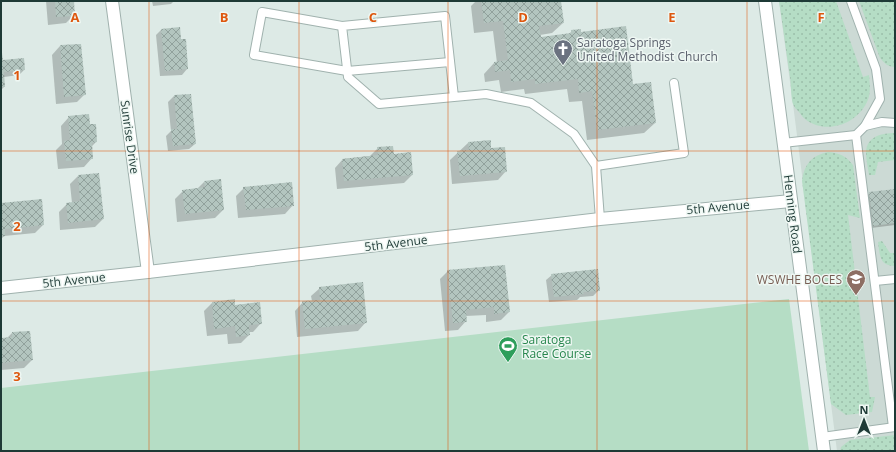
<svg xmlns="http://www.w3.org/2000/svg" width="896" height="452" viewBox="0 0 896 452" font-family="'Open Sans',sans-serif">
  <defs>
    <pattern id="green-dots" width="8" height="8" patternUnits="userSpaceOnUse"><rect width="8" height="8" fill="#b5ddc5"/><path d="M2 2h.1M6 6h.1" fill="none" stroke="#9bbeaa" stroke-width="1.8" stroke-linecap="round"/></pattern>
    <pattern id="building-cross-hatch" width="8" height="8" patternUnits="userSpaceOnUse"><rect width="8" height="8" fill="#b3c5bf"/><path d="M0 0l8 8M0 8l8-8" fill="none" stroke="#91a19c"/></pattern>
  </defs>
  <rect width="100%" height="100%" fill="#ddeae6"/>
  <path fill="#ccdad5" d="M 779,1 L 895,1 L 895,451 L 837,451 L 793,104 Z"/>
  <g fill="url(#green-dots)">
    <path d="M 779,1 L 836,1 L 863,77 L 869,75 C 870,85 871,94 867,102 C 856,125 825,135 805,119 C 802,117 801,114 799,112 C 797,110 794,107 793,104 C 791,99 791,83 790,77 C 786,52 783,26 779,1 Z"/>
    <path d="M 859,1 L 895,1 L 895,67 C 888,67 884,63 880,58 Z"/>
    <path d="M 895,133 L 895,160 L 878,162 L 875,175 L 869,175 C 868,168 866,160 866,152 C 867,136 882,133 895,133 Z"/>
    <path d="M 828,152 C 840,153 846,156 853,165 L 860,218 L 848,215 L 870,397 L 875,397 L 872,412 L 846,415 L 831,404 L 802,181 C 804,164 812,155 828,152 Z"/>
    <path d="M 882,241 L 890,253 L 895,253 L 895,266 C 879,266 880,255 878,242 Z"/>
    <path d="M 895,435 L 895,451 L 840,451 L 841,447 L 850,440 Z"/>
  </g>
  <path fill="#b5ddc5" d="M 789,299 L 809,451 L 1,451 L 1,388 Z"/>
  <g fill="#0003">
    <path d="M 46,1 L 73,1 L 74,15 L 66,23 L 48,25 Z"/>
    <path d="M 152,1 L 174,1 L 171,4 L 153,6 Z"/>
    <path d="M 476,1 L 560,1 L 563,23 L 552,33 L 540,35 L 540,38 L 568,35 L 572,31 L 581,33 L 632,85 L 655,123 L 644,133 L 587,140 L 582,101 L 569,102 L 567,89 L 525,94 L 524,89 L 501,92 L 499,80 L 485,82 L 484,74 L 494,63 L 497,63 L 493,31 L 474,33 L 471,6 Z"/>
    <path d="M 161,30 L 187,69 L 182,75 L 160,76 L 156,35 Z"/>
    <path d="M 80,45 L 85,94 L 77,102 L 56,104 L 52,55 L 60,46 Z"/>
    <path d="M 1,54 L 2,61 L 24,70 L 19,75 L 4,77 L 4,87 L 1,90 Z"/>
    <path d="M 190,95 L 195,144 L 189,149 L 168,151 L 166,136 L 171,131 L 168,102 L 174,96 Z"/>
    <path d="M 69,117 L 89,126 L 96,142 L 91,147 L 92,158 L 84,167 L 58,169 L 56,150 L 62,144 L 61,126 Z"/>
    <path d="M 468,143 L 491,149 L 506,171 L 498,180 L 452,184 L 450,160 Z"/>
    <path d="M 378,148 L 393,155 L 412,175 L 404,183 L 337,189 L 335,168 L 343,159 L 370,156 Z"/>
    <path d="M 78,176 L 103,219 L 95,227 L 60,230 L 59,212 L 67,204 L 72,203 L 70,184 Z"/>
    <path d="M 204,182 L 223,210 L 215,218 L 177,222 L 175,199 L 183,191 L 197,189 Z"/>
    <path d="M 244,188 L 293,205 L 285,214 L 238,218 L 236,196 Z"/>
    <path d="M 895,190 L 895,225 L 871,228 L 867,196 L 870,193 Z"/>
    <path d="M 1,204 L 43,225 L 35,233 L 4,236 L 1,239 Z"/>
    <path d="M 448,271 L 509,312 L 501,320 L 486,322 L 486,315 L 466,316 L 466,321 L 458,330 L 445,331 L 440,279 Z"/>
    <path d="M 552,275 L 599,290 L 593,296 L 580,297 L 577,300 L 549,302 L 546,280 Z"/>
    <path d="M 320,288 L 366,322 L 358,331 L 297,337 L 295,311 L 303,302 L 312,301 L 311,296 Z"/>
    <path d="M 212,303 L 234,306 L 261,323 L 253,332 L 248,332 L 249,335 L 241,343 L 228,344 L 227,334 L 207,336 L 204,311 Z"/>
    <path d="M 12,333 L 32,360 L 24,368 L 1,370 L 1,339 L 7,338 Z"/>
  </g>
  <g fill="url(#building-cross-hatch)">
    <path d="M 55,1 L 74,1 L 75,16 L 56,17 Z"/>
    <path d="M 481,1 L 561,1 L 564,23 L 539,26 L 541,37 L 571,33 L 571,30 L 581,29 L 581,32 L 626,26 L 633,84 L 651,82 L 656,123 L 597,130 L 592,91 L 579,93 L 578,79 L 535,84 L 535,79 L 511,82 L 510,70 L 495,72 L 494,62 L 508,60 L 503,21 L 484,23 Z"/>
    <path d="M 180,27 L 181,39 L 186,39 L 188,69 L 165,71 L 161,29 Z"/>
    <path d="M 81,44 L 86,95 L 64,97 L 60,45 Z"/>
    <path d="M 1,53 L 2,53 L 3,60 L 24,58 L 25,70 L 4,72 L 5,87 L 1,87 Z"/>
    <path d="M 191,94 L 196,144 L 173,146 L 171,129 L 177,129 L 174,95 Z"/>
    <path d="M 89,114 L 90,124 L 96,124 L 97,142 L 92,143 L 93,159 L 66,161 L 64,141 L 70,140 L 68,116 Z"/>
    <path d="M 491,140 L 491,148 L 505,147 L 507,172 L 460,176 L 457,151 L 469,150 L 468,142 Z"/>
    <path d="M 393,146 L 394,154 L 411,152 L 413,175 L 344,181 L 342,159 L 378,155 L 377,147 Z"/>
    <path d="M 99,173 L 104,219 L 68,223 L 66,203 L 80,201 L 78,175 Z"/>
    <path d="M 221,179 L 224,210 L 185,214 L 182,190 L 205,187 L 204,181 Z"/>
    <path d="M 292,182 L 294,206 L 246,210 L 243,187 Z"/>
    <path d="M 895,189 L 895,223 L 873,226 L 869,192 Z"/>
    <path d="M 42,199 L 44,225 L 5,229 L 5,236 L 1,237 L 1,203 Z"/>
    <path d="M 505,265 L 510,312 L 494,314 L 494,307 L 466,310 L 467,322 L 453,323 L 447,270 Z"/>
    <path d="M 598,269 L 600,291 L 583,292 L 584,294 L 554,297 L 551,274 Z"/>
    <path d="M 363,282 L 367,323 L 305,329 L 302,301 L 320,300 L 319,287 Z"/>
    <path d="M 235,299 L 235,305 L 260,302 L 262,324 L 249,325 L 250,335 L 236,337 L 235,326 L 214,329 L 212,302 Z"/>
    <path d="M 30,331 L 33,360 L 1,363 L 1,338 L 12,337 L 12,332 Z"/>
  </g>
  <g fill="none" stroke-linecap="round" stroke-linejoin="round">
    <g stroke="#a0b2ae" stroke-width="10">
      <g id="service">
        <path d="M 851,1 L 876,69 L 880,99 L 865,126"/>
        <path d="M 342,26 L 262,12 L 254,55 L 347,71 L 450,62"/>
        <path d="M 454,97 L 445,16 L 342,26 L 348,77 L 379,104 L 486,94 L 531,103 L 574,134 L 596,166 L 600,219"/>
        <path d="M 856,135 L 893,427"/>
        <path d="M 783,143 L 856,135 L 865,126 L 882,122 L 895,123"/>
        <path d="M 596,166 L 684,153 L 674,83"/>
        <path d="M 875,281 L 895,279"/>
        <path d="M 822,437 L 895,427"/>
      </g>
    </g>
    <g stroke="#a0b2ae" stroke-width="14">
      <g id="minor">
        <path d="M 112,1 L 148,272"/>
        <path d="M 1,288 L 148,272 L 600,219 L 791,201"/>
      </g>
    </g>
    <g stroke="#a0b2ae" stroke-width="14">
      <path id="tertiary" d="M 765,1 L 824,451"/>
    </g>
    <use href="#service" stroke="#fff" stroke-width="8"/>
    <use href="#minor" stroke="#fff" stroke-width="12"/>
    <use href="#tertiary" stroke="#fff" stroke-width="12"/>
  </g>
  <path fill="none" stroke="#de570e" stroke-width="1" stroke-opacity="0.55" d="M 149,1 L 149,451M 299,1 L 299,451M 448,1 L 448,451M 597,1 L 597,451M 747,1 L 747,451M 1,151 L 895,151M 1,301 L 895,301"/>
  <defs>
    <g id="church-pin" transform="scale(1)"><path d="M0 17L-7.5 6A9.5 9.5 0 1 1 7.5 6Z" fill="#6b7280" stroke="#eef7f3"/><path d="M-1.2-6h2.4v3.5h3.3v2.4h-3.3V6h-2.4V-.1h-3.3v-2.4h3.3Z" fill="#fff"/></g>
    <g id="school-pin" transform="scale(1)"><path d="M0 17L-7.5 6A9.5 9.5 0 1 1 7.5 6Z" fill="#8d6e63" stroke="#eef7f3"/><path d="M0-5L7-2L0 1L-7-2ZM-4 1L0 2.5L4 1V4Q0 6-4 4Z" fill="#fff"/></g>
    <g id="stadium-pin" transform="scale(1)"><path d="M0 17L-7.5 6A9.5 9.5 0 1 1 7.5 6Z" fill="#2e9e5b" stroke="#eef7f3"/><path d="M0-5a6.5 5 0 1 0 0 10a6.5 5 0 1 0 0-10ZM-3.5-1.8h7v3.6h-7Z" fill="#fff"/></g>
  </defs>
  <g fill-rule="evenodd">
    <use href="#church-pin" x="563" y="49"/>
    <use href="#school-pin" x="856" y="279"/>
    <use href="#stadium-pin" x="508" y="346"/>
  </g>
  <g text-anchor="middle" dominant-baseline="central" stroke-width="3" stroke-linejoin="round" paint-order="stroke">
    <g font-size="12" fill="#5b616d" stroke="#eef7f3" text-anchor="start">
      <text x="577" y="42">Saratoga Springs<tspan x="577" dy="14">United Methodist Church</tspan></text>
    </g>
    <g font-size="12" fill="#1e3a36" stroke="#eef7f3">
      <text transform="translate(130 137) rotate(82)">Sunrise Drive</text>
      <text transform="translate(718 207) rotate(-5)">5th Avenue</text>
      <text transform="translate(793 214) rotate(83)">Henning Road</text>
      <text transform="translate(396 243) rotate(-7)">5th Avenue</text>
      <text transform="translate(74 280) rotate(-6)">5th Avenue</text>
    </g>
    <g font-size="12" fill="#785e54" stroke="#eef7f3" text-anchor="end">
      <text x="842" y="279">WSWHE BOCES</text>
    </g>
    <g font-size="12" fill="#27864d" stroke="#eef7f3" text-anchor="start">
      <text x="522" y="339">Saratoga<tspan x="522" dy="14">Race Course</tspan></text>
    </g>
  </g>
  <g font-size="13" text-anchor="middle" font-weight="bold" fill="#de570e" stroke="#eef7f3" stroke-width="3" stroke-linejoin="round" paint-order="stroke">
    <text x="75" y="22">A</text>
    <text x="224" y="22">B</text>
    <text x="373" y="22">C</text>
    <text x="523" y="22">D</text>
    <text x="672" y="22">E</text>
    <text x="821" y="22">F</text>
    <text x="17" y="80">1</text>
    <text x="17" y="231">2</text>
    <text x="17" y="381">3</text>
  </g>
  <rect width="896" height="452" fill="none" stroke="#1e3a36" stroke-width="4"/>
  <g transform="translate(864 420)" stroke="#eef7f3" stroke-width="3" paint-order="stroke">
  <path d="M0-3L7 15L0 10L-7 15Z" fill="#1e3a36"/>
  <text y="-6" font-size="11" font-weight="bold" text-anchor="middle" fill="#1e3a36">N</text>
  </g>
</svg>
